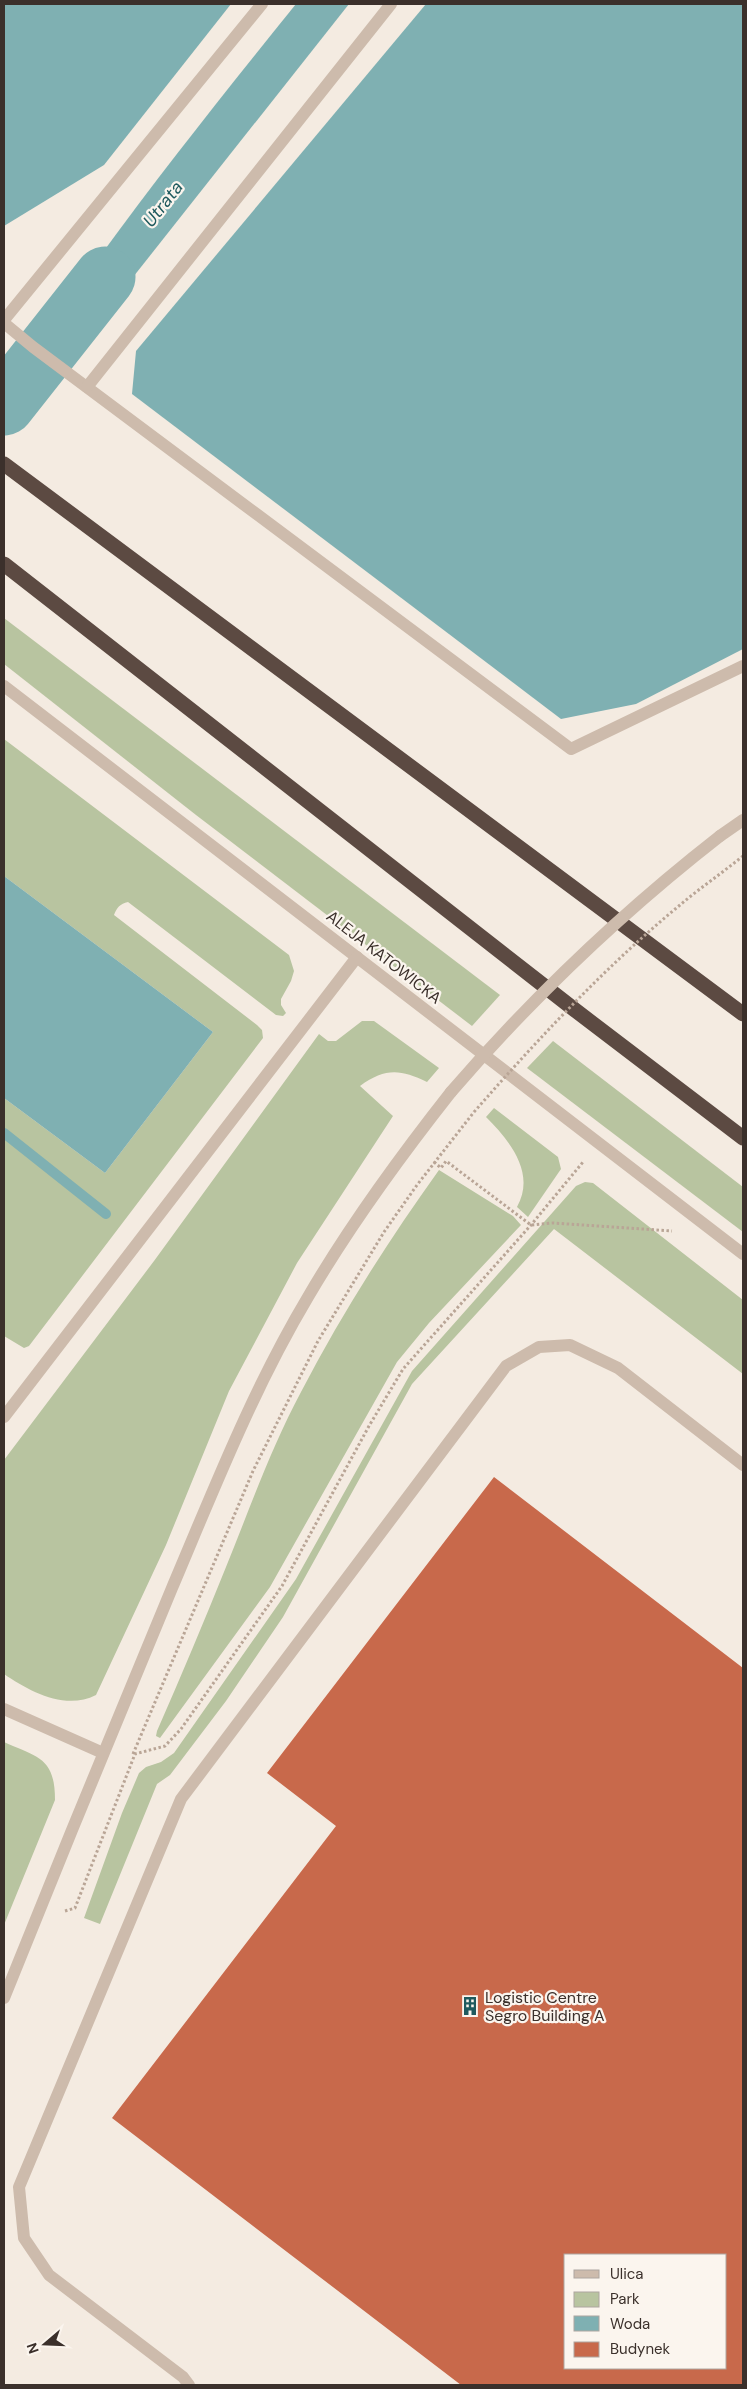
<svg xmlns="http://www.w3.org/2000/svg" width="747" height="2389" viewBox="0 0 747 2389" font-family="'DM Sans',sans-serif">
  <rect width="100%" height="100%" fill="#f4ebe1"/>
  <g fill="#b8c4a0">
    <path d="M 4,618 L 500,995 L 472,1026 L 196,815 L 4,664 Z"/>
    <path d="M 4,739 L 289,955 L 294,971 L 291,981 L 281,999 L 281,1005 L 286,1013 L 283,1016 L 276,1015 L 128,902 C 120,904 117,907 114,915 L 257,1025 L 262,1030 L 263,1038 L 29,1346 L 24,1348 L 4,1336 L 4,1098 L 105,1173 L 213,1032 L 4,876 Z"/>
    <path d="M 362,1021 L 374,1021 L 439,1068 L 427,1082 C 400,1069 385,1068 360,1086 L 393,1116 L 297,1263 L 229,1391 L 166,1545 L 96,1695 C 65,1711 29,1691 4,1674 L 4,1460 L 154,1261 L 319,1034 L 328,1041 L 336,1041 Z"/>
    <path d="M 553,1041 L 743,1187 L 743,1232 L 527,1068 Z"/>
    <path d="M 494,1108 L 558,1157 L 561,1169 L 528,1217 L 517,1207 C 536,1173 510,1141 486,1117 Z"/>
    <path d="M 439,1170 L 513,1216 L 521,1225 L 429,1323 L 397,1362 L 270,1587 L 160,1738 L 156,1736 L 157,1731 C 181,1676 204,1622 226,1567 C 250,1508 271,1448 301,1392 C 341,1315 388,1241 439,1170 Z"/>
    <path d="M 585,1182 L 593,1183 L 743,1300 L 743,1374 L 554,1229 L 412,1384 L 283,1617 L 226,1701 L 170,1775 L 157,1784 L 100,1924 L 84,1918 L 122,1813 L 139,1773 L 146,1767 L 161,1762 L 174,1753 L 296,1579 L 412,1371 L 576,1186 Z"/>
    <path d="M 4,1742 C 37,1757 55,1757 55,1800 L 4,1925 Z"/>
  </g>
  <g fill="#7fb0b2">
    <path d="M 4,4 L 231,4 L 104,165 L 4,226 Z"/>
    <path d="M 296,4 L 349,4 L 126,286 L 63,353 L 43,337 C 122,221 209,112 296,4 Z"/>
    <path d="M 426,4 L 743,4 L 743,649 L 636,704 L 561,719 L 132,394 L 136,351 Z"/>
    <path d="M 4,876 L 213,1032 L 105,1173 L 4,1098 Z"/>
  </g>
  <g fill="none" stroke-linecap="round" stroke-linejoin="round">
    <path stroke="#7fb0b2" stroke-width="10" d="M 4,1133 L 106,1214"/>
    <path stroke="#7fb0b2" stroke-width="61" d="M 4,405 L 105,277"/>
  </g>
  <path fill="#c8694b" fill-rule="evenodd" d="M 494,1477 L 743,1668 L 743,2385 L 461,2385 L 112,2118 L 336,1826 L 267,1773 ZM 566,2255 L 726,2255 L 726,2368 L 566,2368 Z"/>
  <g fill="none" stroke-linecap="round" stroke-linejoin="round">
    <g stroke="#b9a596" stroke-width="3" stroke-dasharray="2.5 2.5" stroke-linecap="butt">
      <path d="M 434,1162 L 441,1168 L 446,1161 L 531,1225 L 553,1223 L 672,1231"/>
      <path d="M 133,1754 L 253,1471 L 318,1341 L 384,1232 L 417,1185 L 474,1112"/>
      <path d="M 65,1911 L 75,1908 L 135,1754 L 165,1746 L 181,1729 L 282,1586 L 369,1426 L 403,1369 L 531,1225 L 583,1162"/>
    </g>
    <g stroke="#cdbbac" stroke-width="12">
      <path d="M 4,320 L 262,4"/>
      <path d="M 4,323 L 33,347 L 571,749 L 743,666"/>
      <path d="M 87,387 L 391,4"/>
      <path d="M 4,686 L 743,1254"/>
      <path d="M 720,836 L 743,820"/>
      <path d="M 4,1417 L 357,957"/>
      <path d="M 4,1709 L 103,1753"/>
      <path d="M 4,1998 C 59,1861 115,1724 172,1588 C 214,1489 253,1389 308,1297 C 350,1225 399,1158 451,1092"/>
      <path d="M 189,2385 L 183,2377 L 49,2275 L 24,2238 L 19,2187 L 181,1799 L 506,1366 L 539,1347 L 570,1345 L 618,1368 L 743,1465"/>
    </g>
    <g stroke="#5c4a42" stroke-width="15">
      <path d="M 4,464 L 743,1014"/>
      <path d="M 4,564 L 575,1010 L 743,1138"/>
    </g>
    <path stroke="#b9a596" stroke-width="3" stroke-dasharray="2.5 2.5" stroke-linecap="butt" d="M 474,1112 C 538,1039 605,967 680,905 C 700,888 722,873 743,856"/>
    <path stroke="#cdbbac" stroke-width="12" d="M 451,1092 C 534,996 620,914 720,836"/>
  </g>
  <defs>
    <g id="building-bare" transform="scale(1.5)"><path d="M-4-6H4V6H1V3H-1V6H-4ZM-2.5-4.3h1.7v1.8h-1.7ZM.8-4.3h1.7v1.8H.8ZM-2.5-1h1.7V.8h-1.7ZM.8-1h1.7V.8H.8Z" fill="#1f5a5e" stroke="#fbf5ee" stroke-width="2.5" paint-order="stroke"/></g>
  </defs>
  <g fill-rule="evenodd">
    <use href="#building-bare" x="470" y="2006"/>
  </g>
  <g text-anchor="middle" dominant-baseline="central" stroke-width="4.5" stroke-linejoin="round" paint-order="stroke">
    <g font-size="16" fill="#3b302b" stroke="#fbf5ee">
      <text transform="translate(384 957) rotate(38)">ALEJA KATOWICKA</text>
    </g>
    <g font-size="16" fill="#3b302b" stroke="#fbf5ee" text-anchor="start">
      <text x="485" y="1997">Logistic Centre<tspan x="485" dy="18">Segro Building A</tspan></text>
    </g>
    <g font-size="18" font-style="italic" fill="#1f5a5e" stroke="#fbf5ee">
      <text transform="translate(163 204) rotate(-52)">Utrata</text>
    </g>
  </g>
  <rect width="747" height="2389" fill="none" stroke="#3b302b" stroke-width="10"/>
  <rect x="564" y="2254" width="162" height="115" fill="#fbf5ee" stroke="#aea6a0"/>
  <rect x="574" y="2270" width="25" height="8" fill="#cdbbac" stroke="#aea6a0"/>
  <text x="610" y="2279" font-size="15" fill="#3b302b">Ulica</text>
  <rect x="574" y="2292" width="25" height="15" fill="#b8c4a0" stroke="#aea6a0"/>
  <text x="610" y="2304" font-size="15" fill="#3b302b">Park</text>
  <rect x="574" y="2316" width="25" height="15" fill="#7fb0b2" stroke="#aea6a0"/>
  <text x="610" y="2329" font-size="15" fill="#3b302b">Woda</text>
  <rect x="574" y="2342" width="25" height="15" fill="#c8694b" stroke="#aea6a0"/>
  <text x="610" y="2354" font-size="15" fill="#3b302b">Budynek</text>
  <g transform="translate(45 2344) rotate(251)" stroke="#fbf5ee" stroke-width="4" paint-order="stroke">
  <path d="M0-4L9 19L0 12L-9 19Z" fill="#3b302b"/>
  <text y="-8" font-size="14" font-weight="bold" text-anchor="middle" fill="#3b302b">N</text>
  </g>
</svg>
